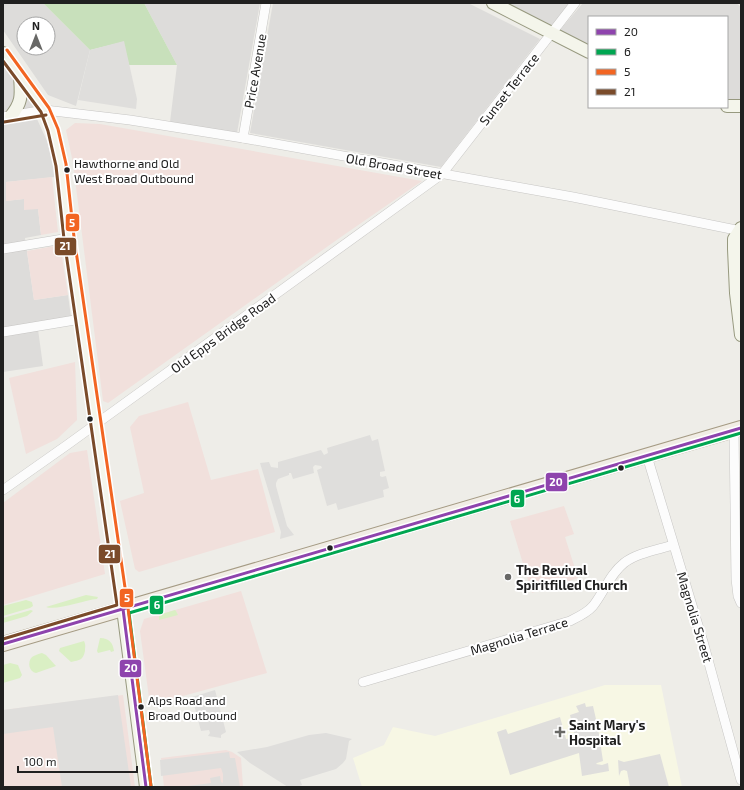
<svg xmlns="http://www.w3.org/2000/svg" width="744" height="790" viewBox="0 0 744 790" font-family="'Exo 2',sans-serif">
  <rect width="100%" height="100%" fill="#eeede8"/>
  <g fill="#dddcda" fill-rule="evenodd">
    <path d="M 3,3 L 43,3 L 90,50 L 76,106 L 48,95 L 3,30 ZM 24,24 L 48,24 L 48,48 L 24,48 Z"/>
    <path d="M 144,3 L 260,3 L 237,133 L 170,122 L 177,65 Z"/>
    <path d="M 273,3 L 468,3 L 540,39 L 441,167 L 250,133 Z"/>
    <path d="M 498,3 L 572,3 L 551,30 Z"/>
    <path d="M 583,3 L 736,3 L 741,7 L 741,99 L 727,100 L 727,17 L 589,17 L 589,45 L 560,30 Z"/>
    <path d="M 3,64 L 35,105 L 36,108 L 3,113 Z"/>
    <path d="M 37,119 L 47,141 L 53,162 L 55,177 L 6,182 L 6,201 L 24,199 L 38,209 L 41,235 L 25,238 L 34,300 L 68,295 L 71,317 L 37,322 L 43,366 L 3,372 L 3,123 Z"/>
  </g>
  <g fill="#f1e0dc">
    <path d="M 75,123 L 100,124 L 422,181 L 338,239 L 108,403 L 103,401 L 73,163 L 66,130 Z"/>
    <path d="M 52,177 L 58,232 L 41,235 L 38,209 L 24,210 L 24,199 L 6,201 L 6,182 Z"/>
    <path d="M 60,245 L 68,295 L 34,300 L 27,251 Z"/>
    <path d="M 75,362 L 77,420 L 57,439 L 26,454 L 9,378 Z"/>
    <path d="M 188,402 L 211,480 L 258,469 L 275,532 L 139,572 L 135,569 L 120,501 L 144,493 L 130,427 L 139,416 Z"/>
    <path d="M 87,450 L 105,574 L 3,605 L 3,503 L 70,453 Z"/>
    <path d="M 564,506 L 574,534 L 565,537 L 578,578 L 532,593 L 510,521 Z"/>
    <path d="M 241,591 L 267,673 L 150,705 L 140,631 L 144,619 Z"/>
    <path d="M 123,695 L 135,787 L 3,787 L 3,710 Z"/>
    <path d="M 226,750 L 232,752 L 241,758 L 243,787 L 164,787 L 161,758 Z"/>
  </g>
  <path fill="#f7f7e4" d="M 605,685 L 661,685 L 682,787 L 362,787 L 353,758 L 384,745 L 393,727 L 435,736 Z"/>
  <g fill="#daefc4">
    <path d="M 86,595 L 98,597 L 97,599 C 84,600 57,611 46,607 Z"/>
    <path d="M 26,600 L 32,602 L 33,606 L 30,608 L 3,616 L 3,606 Z"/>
    <path d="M 31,610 L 33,611 L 27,616 L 3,623 L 3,618 Z"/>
    <path d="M 175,610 L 176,611 L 178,615 L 159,620 L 159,615 Z"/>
    <path d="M 100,638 C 109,638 113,643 114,651 L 111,652 L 110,650 L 98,653 L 97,651 Z"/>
    <path d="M 84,641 C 86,645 85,647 85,651 C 83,660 80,660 71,662 L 59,651 L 60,648 Z"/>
    <path d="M 42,653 L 46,655 L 56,666 L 36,673 C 29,672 27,662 32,657 C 35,655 38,654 42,653 Z"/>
    <path d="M 10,663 L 18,665 L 22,675 L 20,678 L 3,683 L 3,665 Z"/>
  </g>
  <path fill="#c8e0bb" d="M 43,3 L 144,3 L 177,65 L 129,65 L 123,42 L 90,50 Z"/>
  <g fill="#dfdedc">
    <path d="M 124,41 L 137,99 L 136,109 L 78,100 L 90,50 Z"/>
    <path d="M 370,435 L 372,441 L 378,439 L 385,471 L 380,472 L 380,476 L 382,477 L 386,476 L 389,488 L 383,490 L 384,497 L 338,510 L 336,503 L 327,506 L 317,470 L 322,468 L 321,466 L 315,465 L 313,467 L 314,473 L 293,479 L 291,473 L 289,473 L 289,475 L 278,479 L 276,483 L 276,486 L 287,526 L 294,535 L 280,539 L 281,532 L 260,463 L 269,462 L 271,467 L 278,468 L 278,462 L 321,450 L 324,455 L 328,453 L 327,448 Z"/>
    <path d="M 215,690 L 226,732 L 221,735 L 221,738 L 208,736 L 210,733 L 209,730 L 201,731 L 192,697 Z"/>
    <path d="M 118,695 L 131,787 L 62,787 L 53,727 L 3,734 L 3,710 Z"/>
    <path d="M 585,703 L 586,707 L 593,706 L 598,728 L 603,761 L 597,763 L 596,764 L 602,765 L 608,763 L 609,771 L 582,776 L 579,753 L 510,775 L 497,732 L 506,729 L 508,734 L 560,717 L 566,739 L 575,738 L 570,715 L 579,712 L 576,706 Z"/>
    <path d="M 326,733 L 352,739 L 349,741 L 346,759 L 343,763 L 336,769 L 300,780 L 302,785 L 297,787 L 288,787 L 250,763 L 237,752 L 267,747 L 309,735 Z"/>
    <path d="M 229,752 L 230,758 L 235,758 L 240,787 L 180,787 L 211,783 L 210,778 L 220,776 L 221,782 L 223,783 L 223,774 L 221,768 L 161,776 L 160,760 Z"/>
    <path d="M 660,754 L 669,787 L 630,787 L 627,771 L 624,770 L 621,771 L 619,776 L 618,760 L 624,762 Z"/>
  </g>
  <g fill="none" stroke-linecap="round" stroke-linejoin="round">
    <g stroke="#c7c6c4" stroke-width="10">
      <g id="street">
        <path d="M 3,117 L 45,110 L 130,120 L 243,138 L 573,197 L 741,231"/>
        <path d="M 243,138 L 266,3"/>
        <path d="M 3,249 L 69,238"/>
        <path d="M 3,332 L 81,319"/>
        <path d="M 734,430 L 736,579 L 738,596 L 741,603"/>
        <path d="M 647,456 L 704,645 L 741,780"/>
        <path d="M 3,490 L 67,445 L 442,174 L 575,3"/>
        <path d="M 363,682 L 570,621 C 578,617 587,613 593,606 C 604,592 610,574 624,563 C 637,553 657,550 673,545"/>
      </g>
    </g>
    <g stroke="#97997f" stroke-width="14">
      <g id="secondary">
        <path d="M 493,3 L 589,52"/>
        <path d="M 3,53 L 45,110 L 53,130 L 61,165 L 69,238 L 123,609 L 146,787"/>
        <path d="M 727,106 L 741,106"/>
        <path d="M 11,116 C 23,101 21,94 20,76"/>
        <path d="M 741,228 L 734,239 L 734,249 L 736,293 L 741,335"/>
      </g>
    </g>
    <g stroke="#a59b84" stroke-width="16">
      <path id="primary" d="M 3,644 L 741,428"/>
    </g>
    <use href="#street" stroke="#fcfcfc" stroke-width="9"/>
    <use href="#secondary" stroke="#f4f5eb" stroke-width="12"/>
    <use href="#primary" stroke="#f1ede5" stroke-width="14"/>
    <g stroke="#fff" stroke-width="6">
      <g id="bus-1">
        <path d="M 123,609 L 146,787"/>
        <path d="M 3,644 L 741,428"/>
      </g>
    </g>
    <g stroke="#fff" stroke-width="6">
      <path id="bus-2" d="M 151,786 L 129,613 L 741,433"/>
    </g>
    <g stroke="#fff" stroke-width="6">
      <path id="bus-3" d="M 7,50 L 49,108 L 58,129 L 66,164 L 74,237 L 128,608 L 151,786"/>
    </g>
    <g stroke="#fff" stroke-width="6">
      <g id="bus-4">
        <path d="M 3,61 L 41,112 L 48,131 L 56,166 L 64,239 L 117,605 L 3,639"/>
        <path d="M 4,122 L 46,115"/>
      </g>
    </g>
    <use href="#bus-1" stroke="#8e44ad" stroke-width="3"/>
    <use href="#bus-2" stroke="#00a651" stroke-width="3"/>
    <use href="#bus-3" stroke="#f26522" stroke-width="3"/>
    <use href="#bus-4" stroke="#7a4b2a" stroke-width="3"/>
  </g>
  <g fill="#202020" stroke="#fff" stroke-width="1.5">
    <circle cx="67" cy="170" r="3.5"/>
    <circle cx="90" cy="419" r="3.5"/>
    <circle cx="621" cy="468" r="3.5"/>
    <circle cx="330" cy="548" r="3.5"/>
    <circle cx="141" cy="707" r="3.5"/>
  </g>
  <g fill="#686866" stroke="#fff" stroke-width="1.5">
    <circle cx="508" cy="577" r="4"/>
    <path d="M558 726h4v4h4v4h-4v4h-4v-4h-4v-4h4z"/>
  </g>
  <g text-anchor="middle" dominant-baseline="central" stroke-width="4" stroke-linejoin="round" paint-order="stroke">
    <g font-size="12" fill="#202020" stroke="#fff" text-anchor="start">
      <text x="74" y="163">Hawthorne and Old<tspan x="74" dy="15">West Broad Outbound</tspan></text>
      <text x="148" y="700">Alps Road and<tspan x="148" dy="15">Broad Outbound</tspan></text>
    </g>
    <g font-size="13" fill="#202020" stroke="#fff">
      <text transform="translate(255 71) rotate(-80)">Price Avenue</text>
      <text transform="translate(509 89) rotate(-52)">Sunset Terrace</text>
      <text transform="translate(394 166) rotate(10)">Old Broad Street</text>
      <text transform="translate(223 333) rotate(-36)">Old Epps Bridge Road</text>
      <text transform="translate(695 617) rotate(73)">Magnolia Street</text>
      <text transform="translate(519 636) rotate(-17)">Magnolia Terrace</text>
    </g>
    <g font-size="13" font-weight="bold" fill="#202020" stroke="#fff" text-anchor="start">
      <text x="516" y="570">The Revival<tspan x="516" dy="15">Spiritfilled Church</tspan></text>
      <text x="569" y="725">Saint Mary's<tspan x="569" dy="15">Hospital</tspan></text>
    </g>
  </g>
  <g stroke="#fff" stroke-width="1.5">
    <rect x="65" y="213" width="15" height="19" rx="4" fill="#f26522"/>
    <rect x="54" y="237" width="23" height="19" rx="4" fill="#7a4b2a"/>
    <rect x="545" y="472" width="23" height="20" rx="4" fill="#8e44ad"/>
    <rect x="510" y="489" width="15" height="19" rx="4" fill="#00a651"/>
    <rect x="98" y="544" width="23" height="20" rx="4" fill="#7a4b2a"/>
    <rect x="119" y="588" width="15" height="20" rx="4" fill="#f26522"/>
    <rect x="149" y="595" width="15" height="20" rx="4" fill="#00a651"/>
    <rect x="119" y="659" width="23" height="19" rx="4" fill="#8e44ad"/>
  </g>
  <g font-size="11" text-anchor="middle" font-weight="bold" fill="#fff">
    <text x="72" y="227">5</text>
    <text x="65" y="250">21</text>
    <text x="556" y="486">20</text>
    <text x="517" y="503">6</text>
    <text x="110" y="558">21</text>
    <text x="127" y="602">5</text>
    <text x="157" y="609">6</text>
    <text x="131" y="672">20</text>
  </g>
  <rect width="744" height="790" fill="none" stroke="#202020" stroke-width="8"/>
  <rect x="588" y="16" width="140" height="92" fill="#ffffff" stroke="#a6a6a6"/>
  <rect x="596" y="29" width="20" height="6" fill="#8e44ad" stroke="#a6a6a6"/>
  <text x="624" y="36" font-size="12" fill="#202020">20</text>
  <rect x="596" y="49" width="20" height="6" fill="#00a651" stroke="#a6a6a6"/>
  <text x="624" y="56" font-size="12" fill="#202020">6</text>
  <rect x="596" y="69" width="20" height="6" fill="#f26522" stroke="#a6a6a6"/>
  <text x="624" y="76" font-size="12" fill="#202020">5</text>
  <rect x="596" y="89" width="20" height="6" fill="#7a4b2a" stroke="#a6a6a6"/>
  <text x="624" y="96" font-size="12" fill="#202020">21</text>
  <g transform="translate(36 36)"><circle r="19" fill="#ffffff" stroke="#a6a6a6"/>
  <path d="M0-3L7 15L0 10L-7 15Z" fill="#686866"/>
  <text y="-6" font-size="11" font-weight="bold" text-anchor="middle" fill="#202020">N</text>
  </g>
  <path d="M18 766v6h119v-6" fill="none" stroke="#202020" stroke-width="2"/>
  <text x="24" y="766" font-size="12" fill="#202020" stroke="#ffffff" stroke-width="3" paint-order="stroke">100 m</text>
</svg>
